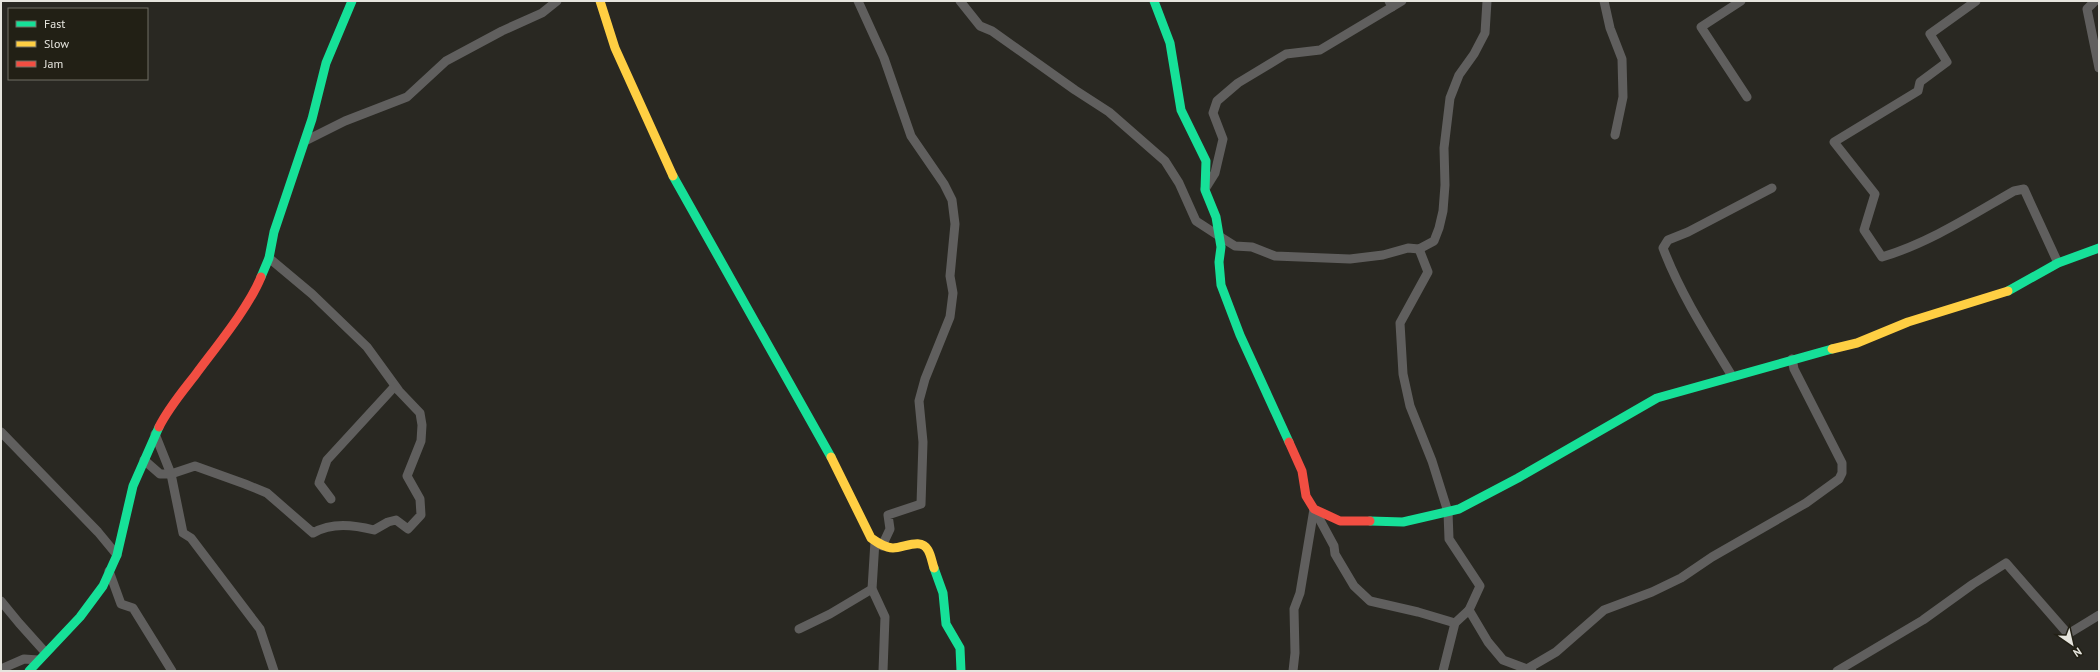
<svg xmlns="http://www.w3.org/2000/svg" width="2100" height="672" viewBox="0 0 2100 672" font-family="'PT Sans',sans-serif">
  <rect width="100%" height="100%" fill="#292822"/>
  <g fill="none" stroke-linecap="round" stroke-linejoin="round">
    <g stroke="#605f5e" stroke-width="9">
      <path d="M 858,1 L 884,58 L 911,136 L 944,184 L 952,200 L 955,224 L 950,276 L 953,293 L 950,317 L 925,379 L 919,401 L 923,442 L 921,504 L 888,515 L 890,529 L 882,546"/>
      <path d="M 960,1 L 980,26 L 992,31 L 1075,90 L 1109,112 L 1165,161 L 1179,183 L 1196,221 L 1219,236 L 1235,246 L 1252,247 L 1275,256 L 1350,259 L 1383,255 L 1408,248 L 1419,249 L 1434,241 L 1439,228 L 1443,211 L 1445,185 L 1444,148 L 1450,98 L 1459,75 L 1474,54 L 1485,33 L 1487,1"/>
      <path d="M 1389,1 L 1392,7 L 1402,1"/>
      <path d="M 1604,1 L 1610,28 L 1622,59 L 1623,97 L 1615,135"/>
      <path d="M 1741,1 L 1701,27 L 1747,97"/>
      <path d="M 1976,1 L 1930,34 L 1947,62 L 1920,82 L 1918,91 L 1834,142 L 1875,194 L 1864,230 L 1882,257 C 1929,243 1972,215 2014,191 L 2024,189 L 2058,263"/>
      <path d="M 2095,1 L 2087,9 L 2099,68"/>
      <path d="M 305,141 L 345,121 L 407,97 L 446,61 L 502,31 L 542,13 L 557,1"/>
      <path d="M 1205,189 L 1215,173 L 1223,139 L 1213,113 L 1217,101 L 1238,83 L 1286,54 L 1320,50 L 1392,7"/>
      <path d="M 1419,249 L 1428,272 L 1400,323 L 1403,374 L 1410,406 L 1432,461 L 1448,512 L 1449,539 L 1480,586 L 1469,610"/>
      <path d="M 1732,376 C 1707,335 1680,293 1663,248 L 1668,240 L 1688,232 L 1772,188"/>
      <path d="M 1,432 L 98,532 L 117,555"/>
      <path d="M 155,434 L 171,474 L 183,533 L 191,538 L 260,629 L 274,671"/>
      <path d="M 144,460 L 160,474 L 171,474 L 195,466 L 245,484 L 267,493 L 313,533 C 332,522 354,525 374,530 L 388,522 L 396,520 L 408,529 L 421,515 L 420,499 L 407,476 L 421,441 L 422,425 L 420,413 L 399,391 L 367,347 L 312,294 L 269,258"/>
      <path d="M 331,499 L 319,483 L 327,460 L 395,386"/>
      <path d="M 1314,509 L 1334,546 L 1335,554 L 1354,586 L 1370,601 L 1418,612 L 1455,623"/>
      <path d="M 875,541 L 872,589 L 885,617 L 883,671"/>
      <path d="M 109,571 L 121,604 L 133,608 L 172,671"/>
      <path d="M 1,601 L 19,623 L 45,652"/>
      <path d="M 799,629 L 830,614 L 872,589"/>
      <path d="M 1,669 L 24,659 L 38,660"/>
      <path d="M 1293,671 L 1295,653 L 1294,609 L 1300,593 L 1314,509"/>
      <path d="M 1443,671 L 1455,623 L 1469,610 L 1488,642 L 1503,660 L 1527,669"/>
      <path d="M 1532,671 L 1527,669 L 1556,652 L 1604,610 L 1652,592 L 1681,578 L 1712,557 L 1806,503 L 1839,479 L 1842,473 L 1842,463 L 1794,369 L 1792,359"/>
      <path d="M 1837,671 L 1923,620 L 1973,584 L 2006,563 L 2068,634 L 2099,615"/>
    </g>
    <g stroke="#16e098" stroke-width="9">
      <path d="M 1154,1 L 1170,43 L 1181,110 L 1206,161 L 1205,190 L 1216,217 L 1221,247 L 1219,262 L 1221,285 L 1240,335 L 1289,442"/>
      <path d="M 673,176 L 831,457"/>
      <path d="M 261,277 L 269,258 L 274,232 L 312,119 L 326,63 L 352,1"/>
      <path d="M 2008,291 L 2058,263 L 2099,248"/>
      <path d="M 1370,521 L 1403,522 L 1459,509 L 1518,478 L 1657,398 L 1832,349"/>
      <path d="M 934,568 L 943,593 L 946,624 L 960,648 L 961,671"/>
      <path d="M 29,671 L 80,617 L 103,586 L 117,555 L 133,486 L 159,427"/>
    </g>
    <g stroke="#ffcf43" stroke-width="9">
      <path d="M 600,1 L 615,48 L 673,176"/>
      <path d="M 1832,349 L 1857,343 L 1908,322 L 2008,291"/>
      <path d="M 831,457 L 871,538 C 878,543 885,548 893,548 C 904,548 921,537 928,550 C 931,555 932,562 934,568"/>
    </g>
    <g stroke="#f24e42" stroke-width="9">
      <path d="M 159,427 C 169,407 183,391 196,374 C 216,347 249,307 261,277"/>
      <path d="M 1289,442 L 1302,471 L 1306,496 L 1314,509 L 1340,521 L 1370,521"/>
    </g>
  </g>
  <rect width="2100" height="672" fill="none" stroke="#e6e5de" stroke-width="4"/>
  <rect x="8" y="8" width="140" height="72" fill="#222015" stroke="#706f65"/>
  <rect x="16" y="21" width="20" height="6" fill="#16e098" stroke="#706f65"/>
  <text x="44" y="28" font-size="12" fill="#e6e5de">Fast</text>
  <rect x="16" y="41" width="20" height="6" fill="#ffcf43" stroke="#706f65"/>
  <text x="44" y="48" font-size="12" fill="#e6e5de">Slow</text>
  <rect x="16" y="61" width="20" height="6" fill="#f24e42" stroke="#706f65"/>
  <text x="44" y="68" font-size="12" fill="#e6e5de">Jam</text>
  <g transform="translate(2072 644) rotate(146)" stroke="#222015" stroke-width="3" paint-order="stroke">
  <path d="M0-3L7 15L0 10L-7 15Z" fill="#e6e5de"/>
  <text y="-6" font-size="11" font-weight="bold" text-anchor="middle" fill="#e6e5de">N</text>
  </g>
</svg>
